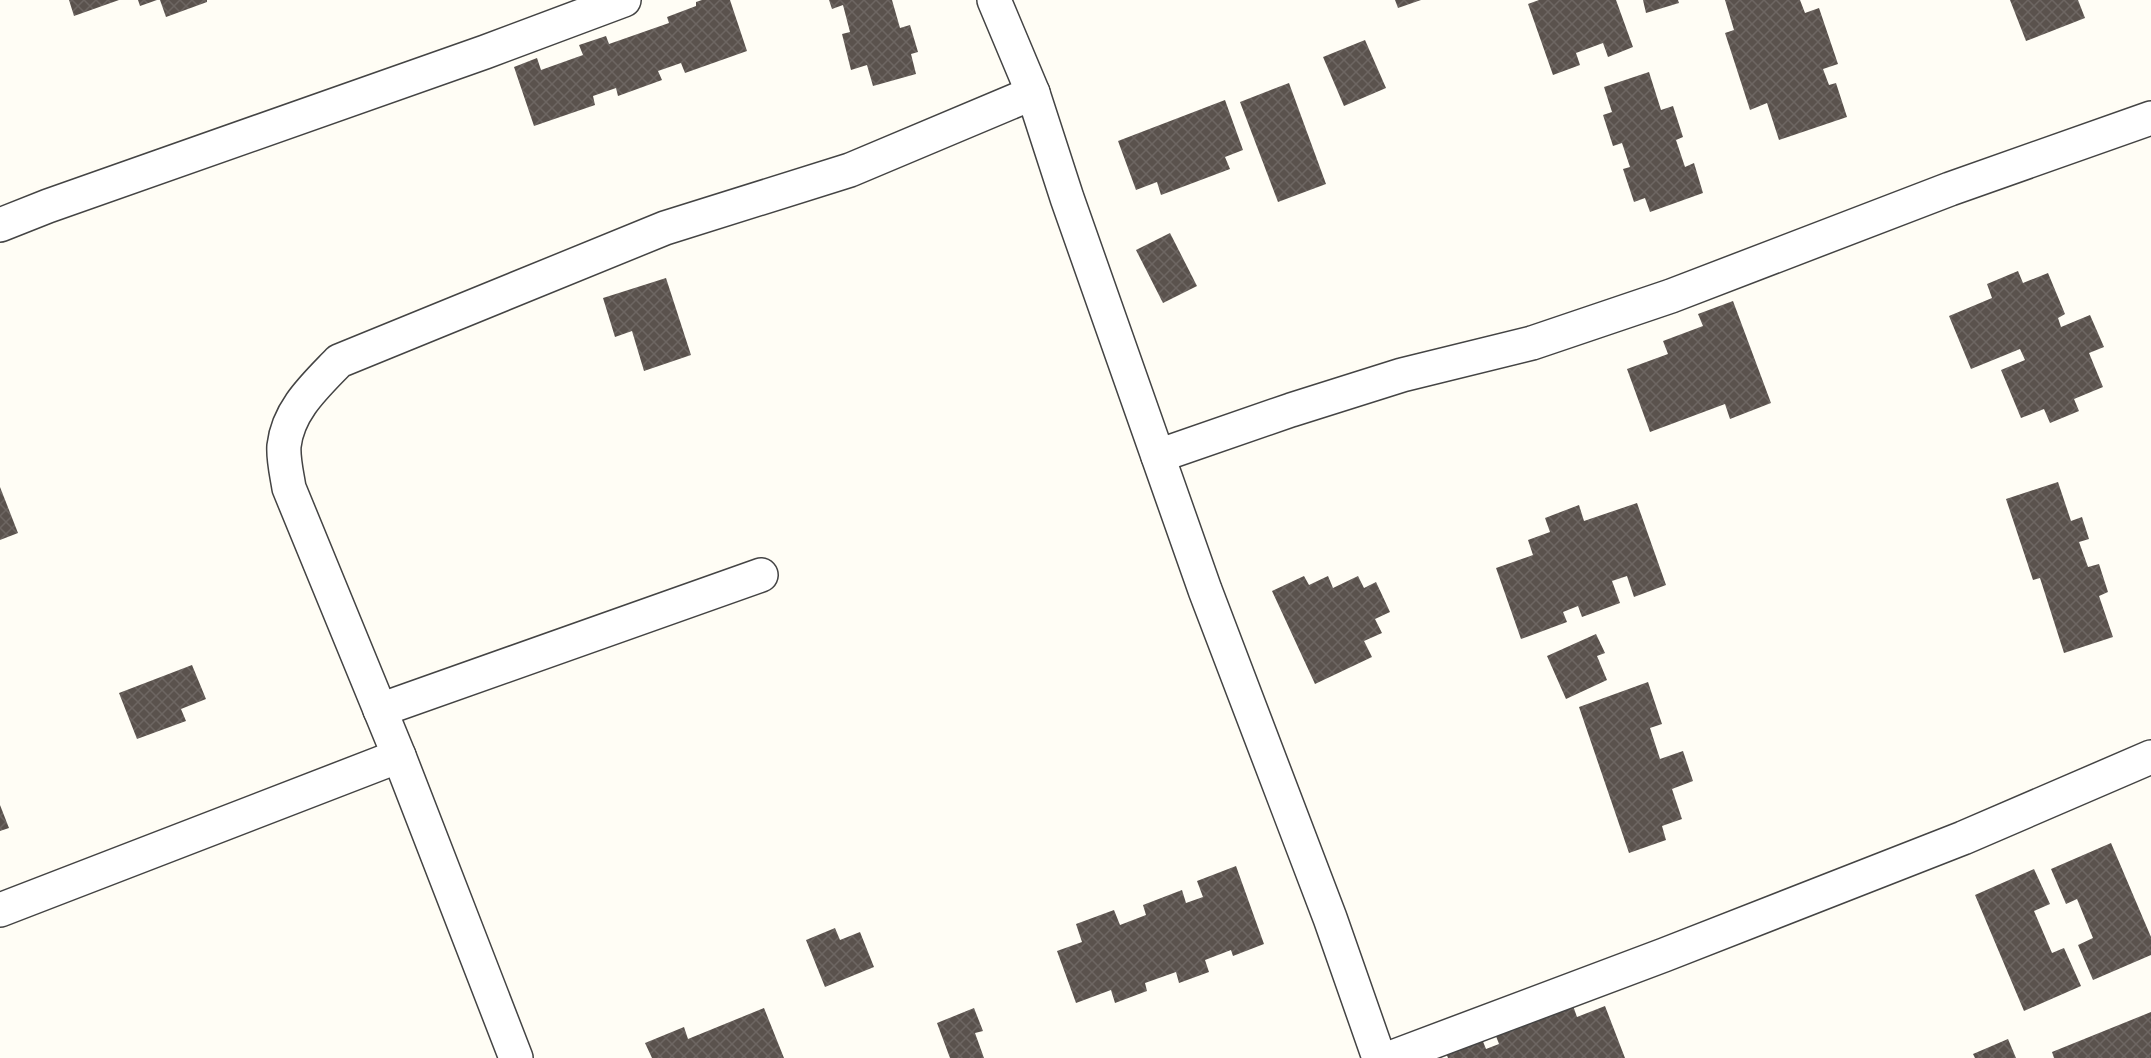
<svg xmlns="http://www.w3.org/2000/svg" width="2151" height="1058" viewBox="0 0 2151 1058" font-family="Bitter,serif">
  <defs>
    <pattern id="building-cross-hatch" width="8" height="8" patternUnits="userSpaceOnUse" patternTransform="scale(1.5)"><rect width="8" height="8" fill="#5a524d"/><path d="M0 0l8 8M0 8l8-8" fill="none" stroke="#6d6662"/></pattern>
  </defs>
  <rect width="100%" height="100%" fill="#fffdf5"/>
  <g fill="url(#building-cross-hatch)">
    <path d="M 69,0 L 119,0 L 74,16 Z"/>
    <path d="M 138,0 L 157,0 L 140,6 Z"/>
    <path d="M 160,0 L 207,0 L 207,2 L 166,17 Z"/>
    <path d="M 702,0 L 730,0 L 747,51 L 685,73 L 681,63 L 658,71 L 662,80 L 618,96 L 616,88 L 593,96 L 595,105 L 534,126 L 514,67 L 537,58 L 541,70 L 583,55 L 579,45 L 606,36 L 609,44 L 669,23 L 667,17 L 696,6 L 696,2 Z"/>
    <path d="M 829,0 L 892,0 L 900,28 L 910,25 L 918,52 L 911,54 L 916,74 L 873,86 L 867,65 L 851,70 L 842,34 L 850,32 L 843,5 L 832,9 Z"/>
    <path d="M 1395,0 L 1421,0 L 1398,8 Z"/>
    <path d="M 1539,0 L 1616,0 L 1633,47 L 1608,57 L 1603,43 L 1576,53 L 1580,65 L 1553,75 L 1528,4 Z"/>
    <path d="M 1643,0 L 1678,0 L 1679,3 L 1646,13 Z"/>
    <path d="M 1725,0 L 1800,0 L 1805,13 L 1819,8 L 1838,64 L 1823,69 L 1829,85 L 1836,83 L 1847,117 L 1779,140 L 1767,103 L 1750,110 L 1725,33 L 1734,30 Z"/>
    <path d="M 2010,0 L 2078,0 L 2085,18 L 2026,41 Z"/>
    <path d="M 1365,40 L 1386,88 L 1344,106 L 1323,57 Z"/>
    <path d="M 1649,72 L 1661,110 L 1673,106 L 1683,137 L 1676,140 L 1685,167 L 1694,163 L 1703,193 L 1650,212 L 1645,198 L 1634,202 L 1623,169 L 1630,167 L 1622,143 L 1613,146 L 1603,115 L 1612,112 L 1604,87 Z"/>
    <path d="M 1289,83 L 1326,184 L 1278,202 L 1240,102 Z"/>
    <path d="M 1225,100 L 1243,150 L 1225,157 L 1230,169 L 1161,195 L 1157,182 L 1136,190 L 1118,141 Z"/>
    <path d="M 1170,233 L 1197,286 L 1163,303 L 1136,250 Z"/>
    <path d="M 2018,271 L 2023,283 L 2048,273 L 2065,314 L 2058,318 L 2061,327 L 2090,315 L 2104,347 L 2089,353 L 2103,387 L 2074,399 L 2079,411 L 2050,423 L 2044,409 L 2021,418 L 2001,370 L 2025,360 L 2020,349 L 1971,369 L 1949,316 L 1992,298 L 1987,284 Z"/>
    <path d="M 666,278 L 691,355 L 644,371 L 632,331 L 615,337 L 603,298 Z"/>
    <path d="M 1733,301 L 1771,403 L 1730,419 L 1725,404 L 1650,432 L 1627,369 L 1668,354 L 1663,341 L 1703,326 L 1698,314 Z"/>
    <path d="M 2058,482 L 2071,521 L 2082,517 L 2089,539 L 2079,542 L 2088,567 L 2099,564 L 2108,592 L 2099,596 L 2113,637 L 2064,653 L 2040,578 L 2033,580 L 2006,499 Z"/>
    <path d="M 0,487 L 18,533 L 0,540 Z"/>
    <path d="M 1637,503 L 1666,585 L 1634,597 L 1627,576 L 1612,581 L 1620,603 L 1582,617 L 1578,606 L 1563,612 L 1567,622 L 1521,639 L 1496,568 L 1533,555 L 1528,540 L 1550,532 L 1545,518 L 1579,505 L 1584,521 Z"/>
    <path d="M 1304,576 L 1309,585 L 1328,576 L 1333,588 L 1358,576 L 1364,588 L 1376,582 L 1390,612 L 1375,619 L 1382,633 L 1364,641 L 1372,657 L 1315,684 L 1272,591 Z"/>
    <path d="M 1596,634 L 1605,653 L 1597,656 L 1607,680 L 1566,699 L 1547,656 Z"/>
    <path d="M 192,665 L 206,699 L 181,709 L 186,721 L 137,739 L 119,693 Z"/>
    <path d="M 1648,682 L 1662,724 L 1650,728 L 1660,759 L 1683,751 L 1693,781 L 1672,789 L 1682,819 L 1662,826 L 1666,840 L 1629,853 L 1579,707 Z"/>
    <path d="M 0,805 L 9,828 L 0,831 Z"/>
    <path d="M 2111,843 L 2151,937 L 2151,955 L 2093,980 L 2078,945 L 2093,938 L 2077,899 L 2066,904 L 2051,869 Z"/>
    <path d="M 1236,866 L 1264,944 L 1233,956 L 1231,950 L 1205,960 L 1209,972 L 1179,983 L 1176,972 L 1145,983 L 1147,991 L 1115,1003 L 1111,990 L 1076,1003 L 1057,951 L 1082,942 L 1076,924 L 1114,910 L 1120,925 L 1146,915 L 1143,905 L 1182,890 L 1186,903 L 1203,897 L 1197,881 Z"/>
    <path d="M 2034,869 L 2050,904 L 2034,911 L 2052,953 L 2064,948 L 2081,986 L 2024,1011 L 1975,895 Z"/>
    <path d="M 835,928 L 840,940 L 860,932 L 874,967 L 825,987 L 806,940 Z"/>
    <path d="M 1571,1000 L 1577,1017 L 1605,1006 L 1625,1058 L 1448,1058 L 1446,1053 L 1482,1039 L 1486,1049 L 1499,1044 L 1494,1031 Z"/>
    <path d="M 764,1008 L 784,1058 L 652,1058 L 645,1043 L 684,1027 L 688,1039 Z"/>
    <path d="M 974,1008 L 983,1031 L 975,1033 L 984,1058 L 950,1058 L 937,1023 Z"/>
    <path d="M 2151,1012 L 2151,1058 L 2054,1058 L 2052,1052 Z"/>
    <path d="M 2008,1039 L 2016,1058 L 1975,1058 L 1973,1054 Z"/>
  </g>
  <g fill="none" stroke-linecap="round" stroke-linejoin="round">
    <g stroke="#444" stroke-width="36">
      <g id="minor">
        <path d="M 994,0 L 1033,93 L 1067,198 L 1205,590 L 1330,918 L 1379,1058"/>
        <path d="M 0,225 L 48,206 L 485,52 L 624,0"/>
        <path d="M 1158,456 L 1291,410 L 1402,375 L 1532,343 L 1671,296 L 1950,189 L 2151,118"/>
        <path d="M 380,710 L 761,575"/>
        <path d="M 0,910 L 399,756"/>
        <path d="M 516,1058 L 399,756 L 289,488 C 287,475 283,459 284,446 C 288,410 315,386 339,361 L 665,228 L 850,170 L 1033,93"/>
        <path d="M 1390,1058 L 1664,955 L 1963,838 L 2151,757"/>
      </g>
    </g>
    <use href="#minor" stroke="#fff" stroke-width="33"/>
  </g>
</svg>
